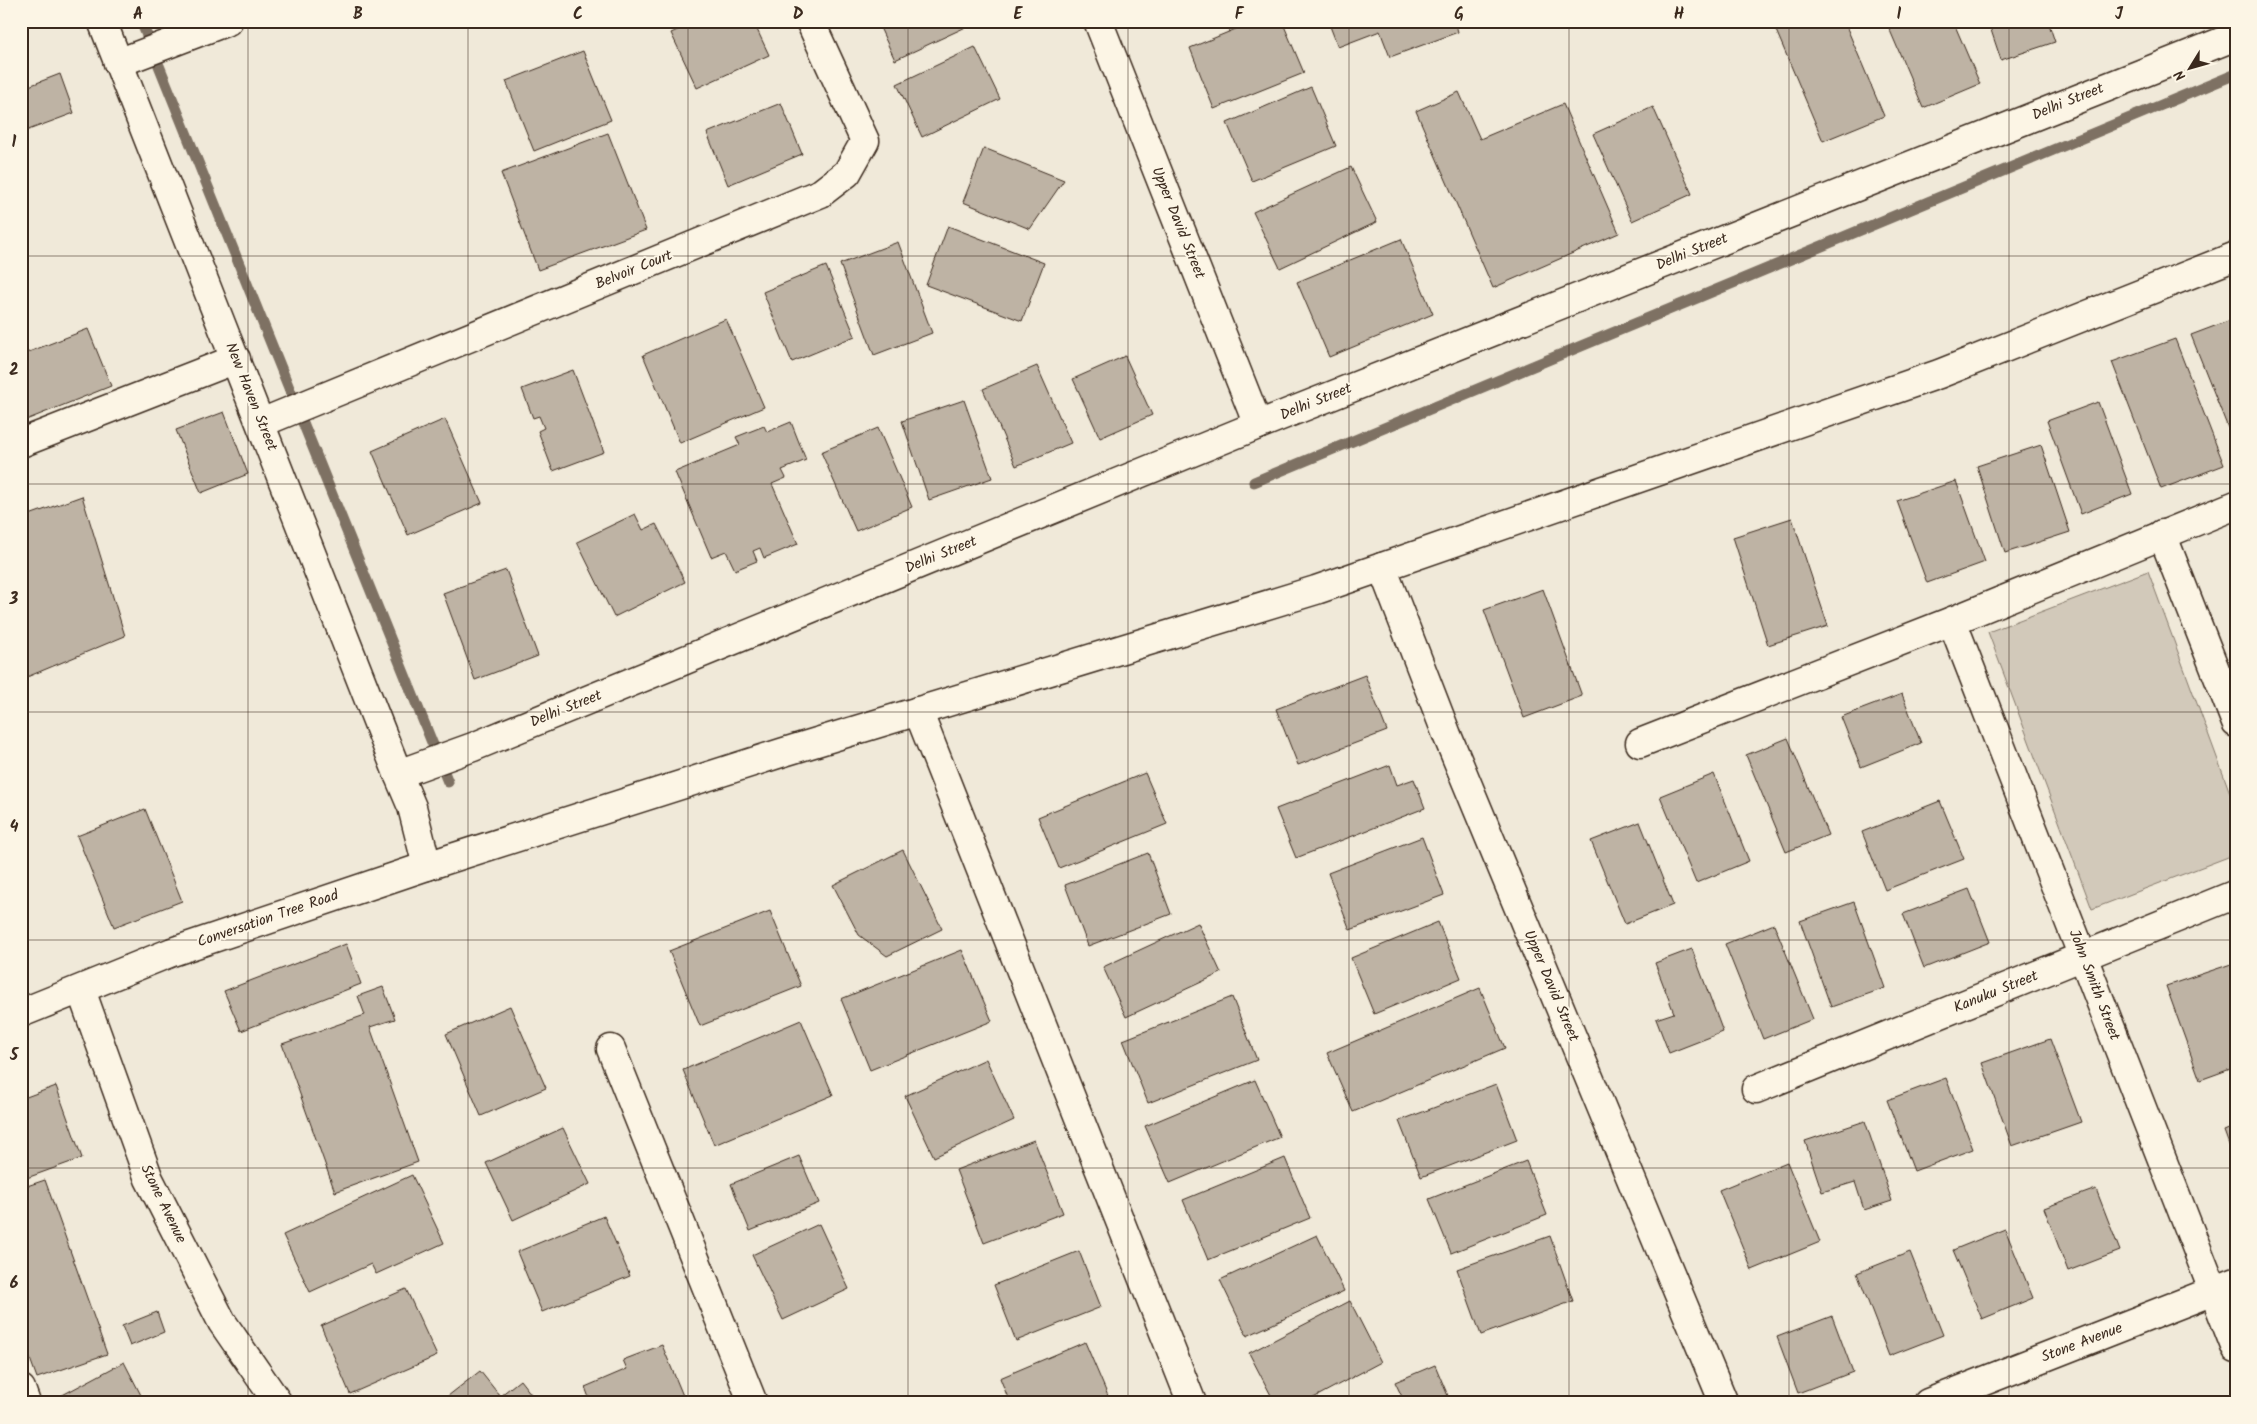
<svg xmlns="http://www.w3.org/2000/svg" width="2257" height="1424" viewBox="0 0 2257 1424" font-family="Kalam,sans-serif">
  <rect width="100%" height="100%" fill="#f0e9d9"/>
  <filter id="ink" filterUnits="userSpaceOnUse"><feTurbulence type="fractalNoise" baseFrequency=".02" numOctaves="2"/><feDisplacementMap in="SourceGraphic" scale="10" xChannelSelector="R" yChannelSelector="G"/><feConvolveMatrix kernelMatrix="1 2 1 2 8 2 1 2 1" color-interpolation-filters="sRGB"/></filter>
  <g filter="url(#ink)">
    <path fill="#d2c9ba" stroke="#867a6c" d="M 2148,571 L 2236,809 L 2236,854 L 2092,909 L 1988,632 Z"/>
    <g fill="none" stroke-linecap="round" stroke-linejoin="round">
      <g stroke="#7e7163" stroke-width="11">
        <path d="M 141,21 L 448,782"/>
        <path d="M 1254,482 L 2236,74"/>
      </g>
    </g>
    <g fill="#beb3a4" stroke="#3b2a1e">
      <path d="M 697,21 L 753,21 L 769,55 L 697,88 L 671,33 Z"/>
      <path d="M 877,21 L 966,21 L 968,26 L 895,60 Z"/>
      <path d="M 1255,21 L 1282,21 L 1304,73 L 1214,109 L 1190,48 Z"/>
      <path d="M 1328,21 L 1455,21 L 1458,32 L 1390,57 L 1380,31 L 1338,47 Z"/>
      <path d="M 1792,21 L 1844,21 L 1884,116 L 1823,141 L 1775,28 Z"/>
      <path d="M 1886,21 L 1953,21 L 1980,84 L 1923,108 Z"/>
      <path d="M 1988,21 L 2048,21 L 2055,42 L 2001,60 Z"/>
      <path d="M 975,47 L 1000,99 L 922,137 L 897,84 Z"/>
      <path d="M 583,51 L 611,120 L 534,151 L 506,81 Z"/>
      <path d="M 60,74 L 74,113 L 23,132 L 21,89 Z"/>
      <path d="M 1311,87 L 1336,146 L 1252,181 L 1227,123 Z"/>
      <path d="M 1459,92 L 1480,139 L 1563,104 L 1619,233 L 1493,288 L 1416,111 Z"/>
      <path d="M 781,103 L 802,154 L 728,185 L 707,133 Z"/>
      <path d="M 1653,107 L 1692,194 L 1632,221 L 1593,134 Z"/>
      <path d="M 608,133 L 646,230 L 538,270 L 501,173 Z"/>
      <path d="M 984,148 L 1064,180 L 1030,229 L 963,202 Z"/>
      <path d="M 1351,167 L 1377,222 L 1280,268 L 1253,212 Z"/>
      <path d="M 948,226 L 1044,263 L 1022,321 L 926,285 Z"/>
      <path d="M 1401,239 L 1433,314 L 1329,357 L 1297,282 Z"/>
      <path d="M 898,242 L 932,333 L 874,355 L 840,264 Z"/>
      <path d="M 826,266 L 855,336 L 792,362 L 763,292 Z"/>
      <path d="M 2236,318 L 2236,425 L 2228,428 L 2191,335 Z"/>
      <path d="M 726,319 L 764,407 L 680,443 L 643,355 Z"/>
      <path d="M 88,329 L 111,386 L 21,422 L 21,355 Z"/>
      <path d="M 2175,339 L 2224,465 L 2161,489 L 2112,362 Z"/>
      <path d="M 1125,356 L 1152,415 L 1100,438 L 1073,379 Z"/>
      <path d="M 1037,366 L 1071,443 L 1016,466 L 983,389 Z"/>
      <path d="M 573,370 L 604,452 L 553,471 L 538,431 L 544,428 L 539,416 L 533,418 L 522,389 Z"/>
      <path d="M 964,400 L 992,478 L 929,500 L 902,421 Z"/>
      <path d="M 2098,402 L 2132,494 L 2081,514 L 2047,421 Z"/>
      <path d="M 224,412 L 248,474 L 201,493 L 176,430 Z"/>
      <path d="M 445,419 L 482,503 L 408,535 L 372,451 Z"/>
      <path d="M 791,422 L 806,460 L 782,470 L 786,478 L 772,484 L 798,544 L 764,558 L 760,548 L 753,551 L 757,561 L 735,570 L 726,551 L 711,557 L 675,472 L 740,445 L 736,437 L 764,426 L 767,432 Z"/>
      <path d="M 878,428 L 912,507 L 856,531 L 821,452 Z"/>
      <path d="M 2041,445 L 2070,532 L 2005,553 L 1977,466 Z"/>
      <path d="M 1956,481 L 1985,562 L 1927,583 L 1897,501 Z"/>
      <path d="M 82,496 L 125,636 L 27,677 L 21,662 L 21,518 Z"/>
      <path d="M 635,514 L 643,530 L 656,524 L 685,582 L 614,617 L 577,542 Z"/>
      <path d="M 1792,518 L 1828,626 L 1768,645 L 1733,537 Z"/>
      <path d="M 506,570 L 538,656 L 475,680 L 443,593 Z"/>
      <path d="M 1543,589 L 1582,696 L 1524,718 L 1484,610 Z"/>
      <path d="M 1365,675 L 1387,731 L 1298,765 L 1276,709 Z"/>
      <path d="M 1902,694 L 1921,743 L 1861,767 L 1841,717 Z"/>
      <path d="M 1788,738 L 1828,835 L 1786,852 L 1746,755 Z"/>
      <path d="M 1390,765 L 1397,785 L 1414,779 L 1425,808 L 1296,858 L 1276,809 Z"/>
      <path d="M 1145,773 L 1167,824 L 1059,868 L 1038,817 Z"/>
      <path d="M 1714,774 L 1749,861 L 1696,883 L 1660,796 Z"/>
      <path d="M 1940,801 L 1964,859 L 1885,890 L 1862,832 Z"/>
      <path d="M 145,809 L 182,901 L 114,927 L 77,836 Z"/>
      <path d="M 1640,822 L 1673,905 L 1625,924 L 1591,841 Z"/>
      <path d="M 1422,837 L 1444,895 L 1350,930 L 1328,873 Z"/>
      <path d="M 903,850 L 942,929 L 887,956 L 859,935 L 833,885 Z"/>
      <path d="M 1148,853 L 1171,914 L 1088,946 L 1065,885 Z"/>
      <path d="M 1969,889 L 1990,942 L 1924,968 L 1903,914 Z"/>
      <path d="M 1854,902 L 1885,988 L 1831,1007 L 1800,921 Z"/>
      <path d="M 770,911 L 801,986 L 700,1026 L 669,951 Z"/>
      <path d="M 1438,922 L 1461,978 L 1374,1014 L 1351,958 Z"/>
      <path d="M 1198,923 L 1221,973 L 1126,1017 L 1103,967 Z"/>
      <path d="M 1774,924 L 1813,1019 L 1763,1039 L 1725,944 Z"/>
      <path d="M 346,944 L 361,984 L 241,1031 L 224,991 Z"/>
      <path d="M 1692,949 L 1723,1032 L 1669,1053 L 1656,1019 L 1674,1013 L 1655,963 Z"/>
      <path d="M 962,950 L 992,1021 L 870,1070 L 841,999 Z"/>
      <path d="M 2234,963 L 2236,969 L 2236,1067 L 2200,1080 L 2166,986 Z"/>
      <path d="M 383,987 L 395,1019 L 370,1027 L 418,1162 L 335,1192 L 282,1044 L 365,1015 L 358,996 Z"/>
      <path d="M 1480,988 L 1505,1048 L 1353,1112 L 1327,1053 Z"/>
      <path d="M 1232,997 L 1257,1060 L 1148,1103 L 1123,1040 Z"/>
      <path d="M 510,1006 L 546,1088 L 481,1116 L 446,1034 Z"/>
      <path d="M 801,1020 L 833,1095 L 714,1145 L 683,1070 Z"/>
      <path d="M 2050,1039 L 2081,1122 L 2012,1146 L 1982,1063 Z"/>
      <path d="M 986,1059 L 1014,1120 L 934,1157 L 905,1096 Z"/>
      <path d="M 1946,1078 L 1973,1149 L 1914,1171 L 1887,1100 Z"/>
      <path d="M 1255,1080 L 1280,1137 L 1170,1183 L 1145,1126 Z"/>
      <path d="M 1496,1084 L 1517,1140 L 1421,1177 L 1399,1121 Z"/>
      <path d="M 56,1086 L 82,1158 L 24,1179 L 21,1172 L 21,1099 Z"/>
      <path d="M 1865,1121 L 1892,1201 L 1864,1210 L 1855,1182 L 1822,1192 L 1805,1141 Z"/>
      <path d="M 2236,1126 L 2236,1164 L 2224,1131 Z"/>
      <path d="M 563,1128 L 590,1184 L 513,1220 L 486,1163 Z"/>
      <path d="M 1034,1140 L 1063,1213 L 984,1243 L 956,1170 Z"/>
      <path d="M 799,1156 L 819,1203 L 750,1231 L 731,1184 Z"/>
      <path d="M 1285,1158 L 1310,1218 L 1208,1260 L 1183,1200 Z"/>
      <path d="M 1526,1161 L 1547,1215 L 1451,1253 L 1429,1199 Z"/>
      <path d="M 1787,1162 L 1820,1242 L 1752,1270 L 1719,1190 Z"/>
      <path d="M 412,1175 L 444,1243 L 376,1274 L 371,1264 L 310,1292 L 283,1235 Z"/>
      <path d="M 45,1180 L 107,1354 L 37,1378 L 21,1334 L 21,1188 Z"/>
      <path d="M 2096,1189 L 2120,1251 L 2068,1271 L 2044,1208 Z"/>
      <path d="M 604,1216 L 630,1276 L 542,1312 L 517,1252 Z"/>
      <path d="M 819,1224 L 849,1289 L 783,1320 L 752,1255 Z"/>
      <path d="M 2005,1229 L 2033,1298 L 1982,1319 L 1953,1250 Z"/>
      <path d="M 1317,1235 L 1344,1291 L 1247,1336 L 1220,1280 Z"/>
      <path d="M 1550,1236 L 1573,1301 L 1481,1335 L 1457,1269 Z"/>
      <path d="M 1079,1251 L 1101,1307 L 1016,1341 L 994,1285 Z"/>
      <path d="M 1910,1252 L 1943,1335 L 1889,1356 L 1857,1273 Z"/>
      <path d="M 406,1289 L 437,1356 L 350,1394 L 321,1326 Z"/>
      <path d="M 1350,1301 L 1381,1362 L 1304,1403 L 1275,1403 L 1249,1353 Z"/>
      <path d="M 157,1312 L 164,1332 L 130,1346 L 122,1326 Z"/>
      <path d="M 1832,1316 L 1853,1372 L 1798,1393 L 1777,1337 Z"/>
      <path d="M 1085,1342 L 1111,1403 L 1010,1403 L 1000,1378 Z"/>
      <path d="M 662,1345 L 686,1403 L 591,1403 L 585,1387 L 627,1369 L 623,1360 Z"/>
      <path d="M 124,1362 L 145,1403 L 57,1403 L 55,1399 Z"/>
      <path d="M 1435,1365 L 1451,1403 L 1405,1403 L 1395,1382 Z"/>
      <path d="M 480,1371 L 500,1396 L 520,1380 L 538,1403 L 439,1403 Z"/>
    </g>
    <g fill="none" stroke-linecap="round" stroke-linejoin="round">
      <g stroke="#3b2a1e" stroke-width="31">
        <g id="minor">
          <path d="M 102,21 L 398,774"/>
          <path d="M 1098,21 L 1258,425"/>
          <path d="M 118,63 L 228,21"/>
          <path d="M 261,423 L 821,193 L 847,173 L 865,141 L 810,21"/>
          <path d="M 21,443 L 236,359"/>
          <path d="M 2162,534 L 2236,723"/>
          <path d="M 1382,567 L 1447,735 L 1724,1403"/>
          <path d="M 1952,621 L 2236,1349"/>
          <path d="M 918,711 L 1192,1403"/>
          <path d="M 1640,743 L 1952,621 L 2236,505"/>
          <path d="M 81,990 L 149,1179 L 222,1322 L 278,1403"/>
          <path d="M 611,1049 L 753,1403"/>
          <path d="M 1756,1089 L 2236,894"/>
          <path d="M 21,1389 L 26,1403"/>
          <path d="M 1928,1403 L 2236,1282"/>
        </g>
      </g>
      <g stroke="#3b2a1e" stroke-width="31">
        <g id="tertiary">
          <path d="M 427,866 L 412,807 L 398,774 L 473,747 L 1258,425 L 2236,36"/>
          <path d="M 21,1013 L 172,952 L 427,866 L 784,752 L 1316,590 L 1939,374 L 2236,256"/>
        </g>
      </g>
      <use href="#minor" stroke="#fcf5e5" stroke-width="28"/>
      <use href="#tertiary" stroke="#fcf5e5" stroke-width="28"/>
    </g>
  </g>
  <path fill="none" stroke="#3b2a1e" stroke-width="1" stroke-opacity="0.55" d="M 248,21 L 248,1403M 468,21 L 468,1403M 688,21 L 688,1403M 908,21 L 908,1403M 1128,21 L 1128,1403M 1349,21 L 1349,1403M 1569,21 L 1569,1403M 1789,21 L 1789,1403M 2009,21 L 2009,1403M 21,256 L 2236,256M 21,484 L 2236,484M 21,712 L 2236,712M 21,940 L 2236,940M 21,1168 L 2236,1168"/>
  <g text-anchor="middle" dominant-baseline="central" stroke-width="4" stroke-linejoin="round" paint-order="stroke">
    <g font-size="15" fill="#3b2a1e" stroke="#fcf5e5">
      <text transform="translate(2068 102) rotate(-22)">Delhi Street</text>
      <text transform="translate(1178 223) rotate(68)">Upper David Street</text>
      <text transform="translate(1692 252) rotate(-22)">Delhi Street</text>
      <text transform="translate(634 270) rotate(-22)">Belvoir Court</text>
      <text transform="translate(251 397) rotate(68)">New Haven Street</text>
      <text transform="translate(1316 402) rotate(-22)">Delhi Street</text>
      <text transform="translate(941 555) rotate(-22)">Delhi Street</text>
      <text transform="translate(566 709) rotate(-22)">Delhi Street</text>
      <text transform="translate(268 919) rotate(-19)">Conversation Tree Road</text>
      <text transform="translate(2094 985) rotate(69)">John Smith Street</text>
      <text transform="translate(1551 986) rotate(67)">Upper David Street</text>
      <text transform="translate(1996 992) rotate(-22)">Kanuku Street</text>
      <text transform="translate(163 1204) rotate(64)">Stone Avenue</text>
      <text transform="translate(2082 1343) rotate(-21)">Stone Avenue</text>
    </g>
  </g>
  <rect width="2257" height="1424" fill="none" stroke="#fcf5e5" stroke-width="55"/>
  <g transform="translate(2190 68) rotate(233)" stroke="#fcf5e5" stroke-width="4" paint-order="stroke">
  <path d="M0-4L9 19L0 12L-9 19Z" fill="#3b2a1e"/>
  <text y="-8" font-size="14" font-weight="bold" text-anchor="middle" fill="#3b2a1e">N</text>
  </g>
  <rect x="28" y="28" width="2202" height="1368" fill="none" stroke="#3b2a1e" stroke-width="2"/>
  <g font-size="16" text-anchor="middle" font-weight="bold" fill="#3b2a1e">
    <text x="138" y="19">A</text>
    <text x="358" y="19">B</text>
    <text x="578" y="19">C</text>
    <text x="798" y="19">D</text>
    <text x="1018" y="19">E</text>
    <text x="1239" y="19">F</text>
    <text x="1459" y="19">G</text>
    <text x="1679" y="19">H</text>
    <text x="1899" y="19">I</text>
    <text x="2119" y="19">J</text>
    <text x="14" y="147">1</text>
    <text x="14" y="375">2</text>
    <text x="14" y="604">3</text>
    <text x="14" y="832">4</text>
    <text x="14" y="1060">5</text>
    <text x="14" y="1288">6</text>
  </g>
</svg>
